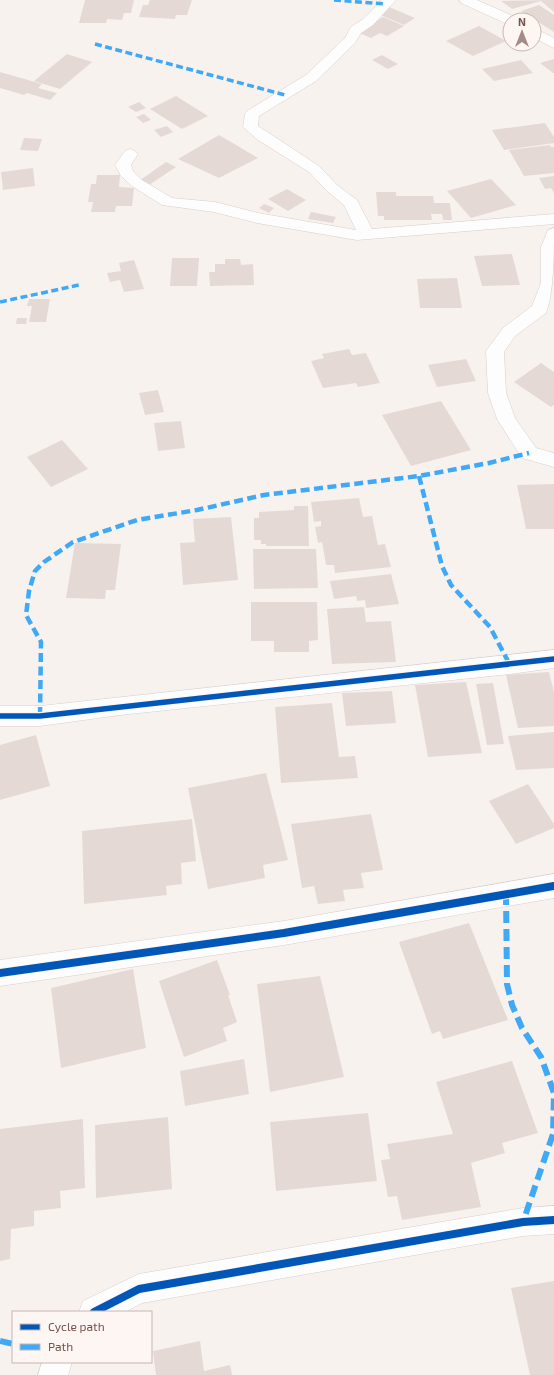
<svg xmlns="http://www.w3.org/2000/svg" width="554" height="1375" viewBox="0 0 554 1375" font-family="'Exo 2',sans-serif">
  <rect width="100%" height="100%" fill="#f8f2ef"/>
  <g fill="#e5d9d6">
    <path d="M 85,0 L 134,0 L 131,13 L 124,13 L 122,20 L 107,19 L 106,23 L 79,23 Z"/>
    <path d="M 150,0 L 192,0 L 187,15 L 176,15 L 175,19 L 139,17 L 143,5 L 148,5 Z"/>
    <path d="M 554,0 L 554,12 L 541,1 L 512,9 L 501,1 Z"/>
    <path d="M 539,5 L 554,15 L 554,32 L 521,11 Z"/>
    <path d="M 389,7 L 415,18 L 404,25 L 378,14 Z"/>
    <path d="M 383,17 L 404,26 L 387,36 L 380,33 L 371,38 L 357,32 Z"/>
    <path d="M 479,26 L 506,41 L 473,56 L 446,41 Z"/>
    <path d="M 67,54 L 92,62 L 60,89 L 34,81 Z"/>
    <path d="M 382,55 L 398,64 L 388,69 L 372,60 Z"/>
    <path d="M 554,59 L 554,73 L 553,73 L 540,63 Z"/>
    <path d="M 521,60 L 533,73 L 494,81 L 482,69 Z"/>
    <path d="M 0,72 L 42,84 L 38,88 L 57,93 L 50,100 L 27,93 L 24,95 L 0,88 Z"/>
    <path d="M 176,96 L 208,116 L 182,129 L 150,109 Z"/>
    <path d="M 139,102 L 146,108 L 136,112 L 128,107 Z"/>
    <path d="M 144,114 L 151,120 L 143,123 L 136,117 Z"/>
    <path d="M 545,123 L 554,137 L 554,143 L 504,150 L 492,130 Z"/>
    <path d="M 167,126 L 173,132 L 161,137 L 154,130 Z"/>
    <path d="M 219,135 L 258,158 L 219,178 L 178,159 Z"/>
    <path d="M 24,138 L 42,139 L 38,151 L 20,150 Z"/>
    <path d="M 550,145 L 551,147 L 554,147 L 554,173 L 524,176 L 509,150 Z"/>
    <path d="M 166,162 L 176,167 L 149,185 L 139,181 Z"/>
    <path d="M 33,168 L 35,186 L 3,190 L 1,172 Z"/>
    <path d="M 97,175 L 120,175 L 119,187 L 134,188 L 132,206 L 116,206 L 115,212 L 91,212 L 93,202 L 88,202 L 91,184 L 96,184 Z"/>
    <path d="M 554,176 L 554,193 L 551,188 L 545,189 L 539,178 Z"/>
    <path d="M 491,179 L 516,205 L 471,218 L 447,191 Z"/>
    <path d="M 287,189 L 306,200 L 288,211 L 268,199 Z"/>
    <path d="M 376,192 L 396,192 L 396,196 L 433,196 L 434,203 L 450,203 L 452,220 L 443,220 L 442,214 L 431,214 L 432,220 L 384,220 L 384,216 L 378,216 Z"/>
    <path d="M 264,204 L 274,208 L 269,213 L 259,208 Z"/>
    <path d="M 311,212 L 336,217 L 333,223 L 308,219 Z"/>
    <path d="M 512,254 L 520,285 L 482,286 L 474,256 Z"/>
    <path d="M 172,258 L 199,258 L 197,286 L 170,286 Z"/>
    <path d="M 225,259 L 240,259 L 241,265 L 253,264 L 254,285 L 210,286 L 209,272 L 215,272 L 215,264 L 225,264 Z"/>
    <path d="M 134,260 L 144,289 L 124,292 L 120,280 L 110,282 L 107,273 L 121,271 L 119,263 Z"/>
    <path d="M 457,278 L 462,308 L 420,308 L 417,279 Z"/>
    <path d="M 29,299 L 50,299 L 46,322 L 29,322 L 32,306 L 27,306 Z"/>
    <path d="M 17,318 L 27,318 L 26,324 L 16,324 Z"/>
    <path d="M 349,349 L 352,355 L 366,353 L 380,383 L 358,387 L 356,383 L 323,388 L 311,361 L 324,358 L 322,354 Z"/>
    <path d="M 466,359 L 476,381 L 437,387 L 428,365 Z"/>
    <path d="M 541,363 L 554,372 L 554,405 L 551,407 L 514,382 Z"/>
    <path d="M 158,390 L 164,412 L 145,415 L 139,393 Z"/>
    <path d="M 441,401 L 471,450 L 411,466 L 382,415 Z"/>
    <path d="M 181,421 L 185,448 L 158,451 L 154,423 Z"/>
    <path d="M 62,440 L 88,469 L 51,487 L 27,457 Z"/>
    <path d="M 554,484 L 554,529 L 526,529 L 517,485 Z"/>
    <path d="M 359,498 L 363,517 L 372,516 L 378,545 L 385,544 L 391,567 L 335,573 L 334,565 L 326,565 L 322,542 L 318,543 L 315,527 L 321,526 L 321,521 L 314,522 L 311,502 Z"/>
    <path d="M 294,506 L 308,506 L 309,546 L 266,546 L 266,544 L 261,544 L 261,540 L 254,540 L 254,518 L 259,518 L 259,512 L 294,510 Z"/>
    <path d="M 231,517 L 238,580 L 183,585 L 180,543 L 195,542 L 193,519 Z"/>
    <path d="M 75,543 L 121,544 L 115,590 L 106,590 L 105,599 L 66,598 Z"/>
    <path d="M 253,549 L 316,549 L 318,588 L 254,589 Z"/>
    <path d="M 391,574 L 399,604 L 366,608 L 365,600 L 357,601 L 356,596 L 334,599 L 330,581 Z"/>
    <path d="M 251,602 L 317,602 L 318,640 L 309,641 L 309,652 L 274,652 L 274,641 L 251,641 Z"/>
    <path d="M 364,607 L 366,622 L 391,621 L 396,662 L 332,664 L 327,609 Z"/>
    <path d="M 549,672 L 554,692 L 554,726 L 518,728 L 506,675 Z"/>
    <path d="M 466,682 L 482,753 L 428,757 L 415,685 Z"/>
    <path d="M 493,683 L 504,744 L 487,745 L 476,684 Z"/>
    <path d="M 392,691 L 396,723 L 346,726 L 342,693 Z"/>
    <path d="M 332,703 L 339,757 L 355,756 L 358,778 L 281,783 L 275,707 Z"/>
    <path d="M 554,732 L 554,768 L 516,770 L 508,736 Z"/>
    <path d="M 36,735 L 50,786 L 0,800 L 0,745 Z"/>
    <path d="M 266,773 L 288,860 L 263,865 L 265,878 L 208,889 L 188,788 Z"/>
    <path d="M 528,784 L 554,824 L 554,828 L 516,844 L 489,801 Z"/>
    <path d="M 371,814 L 383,870 L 361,873 L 364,888 L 343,890 L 345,901 L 318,904 L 314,886 L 302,888 L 291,824 Z"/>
    <path d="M 192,819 L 196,861 L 181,863 L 182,884 L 166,886 L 167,895 L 84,904 L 82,831 Z"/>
    <path d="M 469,923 L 508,1020 L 443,1039 L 440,1031 L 432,1034 L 399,942 Z"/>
    <path d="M 217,960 L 230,995 L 228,995 L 237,1022 L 223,1028 L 227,1041 L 184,1057 L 159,981 Z"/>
    <path d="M 133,969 L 146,1048 L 61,1068 L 51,988 Z"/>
    <path d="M 320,976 L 344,1077 L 270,1092 L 257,984 Z"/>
    <path d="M 244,1059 L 249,1094 L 185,1106 L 180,1071 Z"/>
    <path d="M 512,1061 L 538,1133 L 502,1143 L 505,1153 L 471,1163 L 481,1207 L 402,1220 L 397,1196 L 388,1197 L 381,1160 L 390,1159 L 387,1144 L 453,1134 L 436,1082 Z"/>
    <path d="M 368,1113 L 377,1181 L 276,1191 L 270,1122 Z"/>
    <path d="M 168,1117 L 172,1189 L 96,1198 L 95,1125 Z"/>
    <path d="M 83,1119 L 85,1188 L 60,1191 L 61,1208 L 34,1211 L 34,1226 L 11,1229 L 10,1259 L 0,1261 L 0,1129 Z"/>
    <path d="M 554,1281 L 554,1375 L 530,1375 L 511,1288 Z"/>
    <path d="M 200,1341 L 204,1371 L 230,1365 L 232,1375 L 156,1375 L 153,1351 Z"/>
  </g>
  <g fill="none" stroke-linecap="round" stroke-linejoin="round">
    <g stroke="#d7cecb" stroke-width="1">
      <g id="minor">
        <path d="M 382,0 L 396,0 L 373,25 L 361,33 L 355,43 L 316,81 L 259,116 L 258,126 L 319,166 L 337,185 L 357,200 L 372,229 L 554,214 L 554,224 L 357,240 L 257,223 L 214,212 L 162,205 L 132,186 L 121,176 L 115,165 L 125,151 L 130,149 L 135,151 L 138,154 L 131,165 L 133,171 L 142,180 L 172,198 L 215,202 L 258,213 L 356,230 L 344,205 L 327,191 L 309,172 L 258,140 L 243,127 L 245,114 L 247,111 L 306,75 L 345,38 L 351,27 L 363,19 Z"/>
        <path d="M 459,0 L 477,0 L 515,17 L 517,20 L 510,20 L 510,24 L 505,23 L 461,3 Z"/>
        <path d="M 534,28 L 554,38 L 554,48 L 534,38 Z"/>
        <path d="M 554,228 C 554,253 554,292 546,313 L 515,336 L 504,352 L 506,393 L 515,418 L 536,448 L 554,453 L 554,467 L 522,458 L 497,419 L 488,393 L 486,351 L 503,328 L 532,306 L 541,283 L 541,247 L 548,230 Z"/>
        <path d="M 554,650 L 554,668 L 510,674 L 120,715 L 40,726 L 0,726 L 0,706 L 40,706 Z"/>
        <path d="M 554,874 L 554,898 L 284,945 L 0,986 L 0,960 L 284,921 Z"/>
        <path d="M 554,1206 L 554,1234 L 523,1236 L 142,1303 L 125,1312 L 79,1312 L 83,1301 L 139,1274 L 523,1208 Z"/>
        <path d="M 42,1362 L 72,1362 L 68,1375 L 38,1375 Z"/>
      </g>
    </g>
    <use href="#minor" fill="#fefdfd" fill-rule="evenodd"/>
    <g stroke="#3fa9f5" stroke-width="3.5" stroke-dasharray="7 3.5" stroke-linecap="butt">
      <path d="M 334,0 L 385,4"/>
      <path d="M 95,44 L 285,95"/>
      <path d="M 0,302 L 79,285"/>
    </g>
    <g stroke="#3fa9f5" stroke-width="4.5" stroke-dasharray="9 4.5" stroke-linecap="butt">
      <path d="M 419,476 L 442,566 L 451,585 L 490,627 L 510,665"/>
      <path d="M 40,716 L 41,642 L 26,615 L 29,591 L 35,571 L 44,562 L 73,542 L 137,520 L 197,510 L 264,495 L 419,476 L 489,463 L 529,453"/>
    </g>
    <g stroke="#3fa9f5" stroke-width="6" stroke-dasharray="12 6" stroke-linecap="butt">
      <path d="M 506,893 L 507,984 L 512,1005 L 522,1028 L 541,1057 L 554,1093 L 553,1134 L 523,1222"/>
      <path d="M 0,1341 L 13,1344"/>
    </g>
    <g stroke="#fef6f2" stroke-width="8">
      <path id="cycleway-far1" d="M 0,716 L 40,716 L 554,659"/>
    </g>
    <g stroke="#fef6f2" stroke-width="10">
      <g id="cycleway">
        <path d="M 0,973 L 284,933 L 554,886"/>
        <path d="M 94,1312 L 139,1289 L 523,1222 L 554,1220"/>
      </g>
    </g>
    <use href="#cycleway-far1" stroke="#0057b8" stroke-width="5.5"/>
    <use href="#cycleway" stroke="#0057b8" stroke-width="8"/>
  </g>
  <rect x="12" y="1311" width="140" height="52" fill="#fef6f2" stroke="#c8b5b1"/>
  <rect x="20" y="1324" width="20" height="6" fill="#0057b8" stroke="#c8b5b1"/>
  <text x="48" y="1331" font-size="12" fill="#76534f">Cycle path</text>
  <rect x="20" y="1344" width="20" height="6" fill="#3fa9f5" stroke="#c8b5b1"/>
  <text x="48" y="1351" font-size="12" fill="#76534f">Path</text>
  <g transform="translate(522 32)"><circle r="19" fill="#fef6f2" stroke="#c8b5b1"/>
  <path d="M0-3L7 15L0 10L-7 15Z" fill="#a48b87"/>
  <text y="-6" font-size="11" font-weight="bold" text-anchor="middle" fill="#76534f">N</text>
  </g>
</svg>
